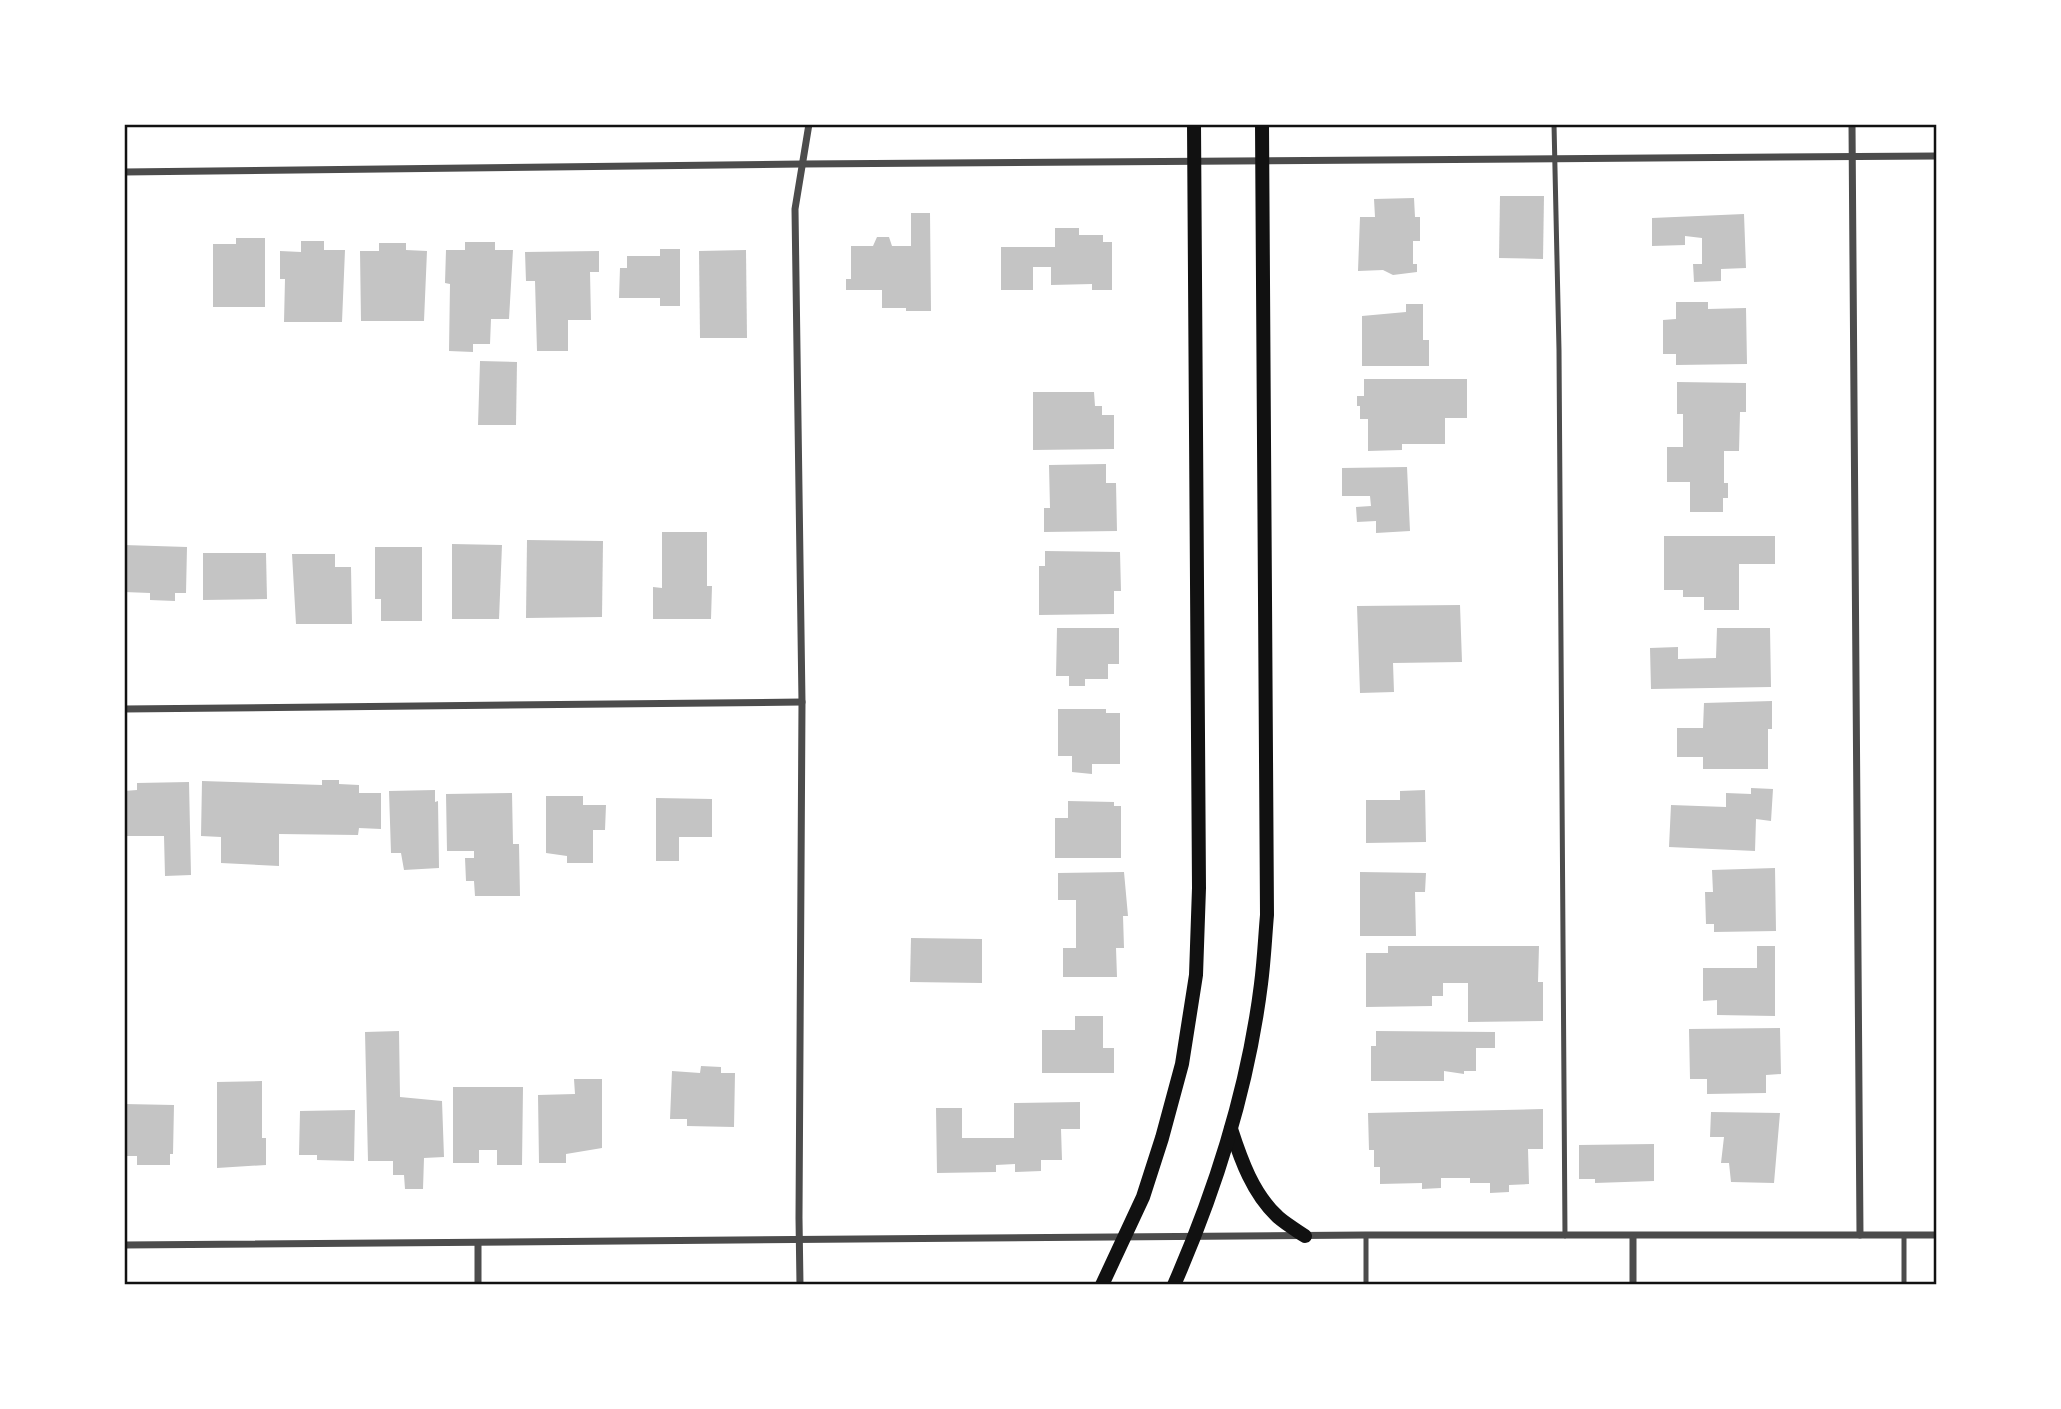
<svg xmlns="http://www.w3.org/2000/svg" width="2061" height="1409" viewBox="0 0 2061 1409" font-family="Lato,sans-serif">
  <rect width="100%" height="100%" fill="#fff"/>
  <g fill="#c4c4c4">
    <path d="M 1500,196 L 1544,196 L 1543,259 L 1499,258 Z"/>
    <path d="M 1414,198 L 1415,217 L 1420,217 L 1420,241 L 1413,241 L 1413,264 L 1417,264 L 1417,272 L 1393,275 L 1383,270 L 1358,271 L 1360,217 L 1375,217 L 1374,199 Z"/>
    <path d="M 911,213 L 930,213 L 931,311 L 906,311 L 906,308 L 882,308 L 882,290 L 846,290 L 846,279 L 851,279 L 851,246 L 873,246 L 877,237 L 889,237 L 892,246 L 911,246 Z"/>
    <path d="M 1744,214 L 1746,268 L 1721,269 L 1721,281 L 1694,282 L 1693,264 L 1702,264 L 1702,238 L 1685,236 L 1685,245 L 1652,246 L 1652,218 Z"/>
    <path d="M 1055,228 L 1079,228 L 1079,235 L 1103,235 L 1103,242 L 1112,242 L 1112,290 L 1092,290 L 1092,284 L 1051,285 L 1051,267 L 1033,267 L 1033,290 L 1001,290 L 1001,247 L 1055,247 Z"/>
    <path d="M 236,238 L 265,238 L 265,307 L 213,307 L 213,244 L 236,244 Z"/>
    <path d="M 301,241 L 324,241 L 324,250 L 345,250 L 342,322 L 284,322 L 285,279 L 280,279 L 280,251 L 301,252 Z"/>
    <path d="M 465,242 L 495,242 L 495,250 L 513,250 L 509,319 L 491,319 L 490,344 L 473,344 L 473,352 L 449,351 L 450,284 L 445,283 L 446,250 L 465,250 Z"/>
    <path d="M 379,243 L 406,243 L 406,250 L 427,251 L 424,321 L 361,321 L 360,251 L 379,251 Z"/>
    <path d="M 660,249 L 680,249 L 680,306 L 660,306 L 660,298 L 619,298 L 620,268 L 627,268 L 627,256 L 660,256 Z"/>
    <path d="M 746,250 L 747,338 L 700,338 L 699,251 Z"/>
    <path d="M 599,251 L 599,272 L 590,272 L 591,320 L 568,320 L 568,351 L 537,351 L 535,281 L 526,281 L 525,252 Z"/>
    <path d="M 1676,302 L 1708,302 L 1708,309 L 1746,308 L 1747,364 L 1676,365 L 1676,354 L 1663,354 L 1663,320 L 1676,319 Z"/>
    <path d="M 1406,304 L 1423,304 L 1423,340 L 1429,340 L 1429,366 L 1362,366 L 1362,316 L 1406,312 Z"/>
    <path d="M 480,361 L 517,362 L 516,425 L 478,425 Z"/>
    <path d="M 1364,379 L 1467,379 L 1467,418 L 1445,418 L 1445,444 L 1402,444 L 1402,450 L 1368,451 L 1368,419 L 1360,419 L 1360,406 L 1357,406 L 1357,396 L 1364,396 Z"/>
    <path d="M 1677,382 L 1746,383 L 1746,412 L 1740,412 L 1739,451 L 1724,451 L 1724,483 L 1728,483 L 1728,498 L 1723,498 L 1723,512 L 1690,512 L 1690,482 L 1667,482 L 1667,447 L 1683,447 L 1683,414 L 1677,414 Z"/>
    <path d="M 1033,392 L 1094,392 L 1095,406 L 1102,406 L 1102,415 L 1114,415 L 1114,449 L 1033,450 Z"/>
    <path d="M 1106,464 L 1106,483 L 1116,483 L 1117,531 L 1044,532 L 1044,508 L 1050,508 L 1049,465 Z"/>
    <path d="M 1407,467 L 1410,531 L 1376,533 L 1376,521 L 1357,522 L 1356,507 L 1371,506 L 1370,496 L 1342,496 L 1342,468 Z"/>
    <path d="M 662,532 L 707,532 L 707,586 L 712,586 L 711,619 L 653,619 L 653,587 L 662,588 Z"/>
    <path d="M 1664,536 L 1775,536 L 1775,564 L 1739,564 L 1739,610 L 1704,610 L 1704,597 L 1683,597 L 1683,590 L 1664,590 Z"/>
    <path d="M 527,540 L 603,541 L 602,617 L 526,618 Z"/>
    <path d="M 452,544 L 502,545 L 499,619 L 452,619 Z"/>
    <path d="M 124,545 L 187,547 L 186,593 L 175,593 L 175,601 L 150,600 L 150,593 L 124,592 Z"/>
    <path d="M 375,547 L 422,547 L 422,621 L 381,621 L 381,599 L 375,599 Z"/>
    <path d="M 1045,551 L 1120,552 L 1121,591 L 1114,591 L 1114,614 L 1039,615 L 1039,566 L 1045,566 Z"/>
    <path d="M 203,553 L 266,553 L 267,599 L 203,600 Z"/>
    <path d="M 292,554 L 335,554 L 335,567 L 351,567 L 352,624 L 296,624 Z"/>
    <path d="M 1460,605 L 1462,662 L 1393,663 L 1394,692 L 1360,693 L 1357,606 Z"/>
    <path d="M 1057,628 L 1119,628 L 1119,664 L 1108,664 L 1108,679 L 1085,679 L 1085,686 L 1069,686 L 1069,676 L 1056,676 Z"/>
    <path d="M 1717,628 L 1770,628 L 1771,687 L 1651,689 L 1650,648 L 1678,647 L 1678,659 L 1716,658 Z"/>
    <path d="M 1772,701 L 1772,729 L 1768,729 L 1768,769 L 1703,769 L 1703,757 L 1677,757 L 1677,728 L 1703,728 L 1704,703 Z"/>
    <path d="M 1058,709 L 1106,709 L 1106,713 L 1120,713 L 1120,764 L 1092,764 L 1092,774 L 1072,772 L 1072,756 L 1058,756 Z"/>
    <path d="M 322,780 L 339,780 L 339,784 L 359,785 L 359,793 L 381,793 L 381,829 L 359,828 L 358,835 L 279,834 L 279,866 L 221,863 L 221,837 L 201,836 L 202,781 L 322,785 Z"/>
    <path d="M 189,782 L 191,875 L 165,876 L 164,836 L 124,836 L 124,791 L 137,790 L 137,783 Z"/>
    <path d="M 1751,788 L 1773,789 L 1771,821 L 1756,819 L 1755,851 L 1669,847 L 1671,805 L 1726,807 L 1726,793 L 1751,794 Z"/>
    <path d="M 435,790 L 435,802 L 438,801 L 439,868 L 404,870 L 401,853 L 391,853 L 389,791 Z"/>
    <path d="M 1425,790 L 1426,842 L 1366,843 L 1366,800 L 1400,800 L 1400,791 Z"/>
    <path d="M 512,793 L 513,844 L 519,844 L 520,896 L 475,896 L 474,881 L 466,881 L 465,858 L 474,858 L 474,851 L 447,851 L 446,794 Z"/>
    <path d="M 546,796 L 583,796 L 583,805 L 606,805 L 605,830 L 593,830 L 593,863 L 567,863 L 567,856 L 546,853 Z"/>
    <path d="M 656,798 L 712,799 L 712,837 L 679,837 L 679,861 L 656,861 Z"/>
    <path d="M 1068,801 L 1114,802 L 1114,806 L 1121,806 L 1121,858 L 1055,858 L 1055,818 L 1068,818 Z"/>
    <path d="M 1775,868 L 1776,931 L 1714,932 L 1714,924 L 1706,924 L 1705,892 L 1713,892 L 1712,870 Z"/>
    <path d="M 1124,872 L 1128,916 L 1123,916 L 1124,948 L 1116,948 L 1117,977 L 1063,977 L 1063,948 L 1076,948 L 1076,900 L 1058,900 L 1058,873 Z"/>
    <path d="M 1360,872 L 1426,873 L 1425,892 L 1415,892 L 1416,936 L 1360,936 Z"/>
    <path d="M 911,938 L 982,939 L 982,983 L 910,982 Z"/>
    <path d="M 1388,946 L 1539,946 L 1538,982 L 1543,982 L 1543,1021 L 1468,1022 L 1468,983 L 1443,983 L 1443,996 L 1432,996 L 1432,1006 L 1366,1007 L 1366,953 L 1388,953 Z"/>
    <path d="M 1757,946 L 1775,946 L 1775,1016 L 1717,1015 L 1717,1000 L 1703,1001 L 1703,968 L 1757,968 Z"/>
    <path d="M 1075,1016 L 1103,1016 L 1103,1048 L 1114,1048 L 1114,1073 L 1042,1073 L 1042,1030 L 1075,1030 Z"/>
    <path d="M 1780,1028 L 1781,1074 L 1766,1075 L 1766,1093 L 1707,1094 L 1707,1079 L 1690,1079 L 1689,1029 Z"/>
    <path d="M 399,1031 L 400,1097 L 442,1101 L 444,1157 L 424,1158 L 423,1189 L 405,1189 L 404,1175 L 393,1175 L 393,1161 L 368,1161 L 365,1032 Z"/>
    <path d="M 1376,1031 L 1495,1032 L 1495,1048 L 1476,1048 L 1476,1071 L 1464,1071 L 1464,1074 L 1444,1071 L 1444,1081 L 1371,1081 L 1371,1046 L 1376,1046 Z"/>
    <path d="M 701,1066 L 721,1067 L 721,1073 L 735,1073 L 734,1127 L 687,1126 L 687,1119 L 670,1119 L 672,1071 L 700,1073 Z"/>
    <path d="M 574,1079 L 602,1079 L 602,1148 L 566,1154 L 566,1163 L 539,1163 L 538,1095 L 575,1094 Z"/>
    <path d="M 262,1081 L 262,1138 L 266,1138 L 266,1165 L 217,1168 L 217,1082 Z"/>
    <path d="M 453,1087 L 523,1087 L 522,1165 L 497,1165 L 497,1150 L 479,1150 L 479,1163 L 453,1163 Z"/>
    <path d="M 1080,1102 L 1080,1129 L 1061,1129 L 1062,1160 L 1041,1160 L 1041,1171 L 1015,1172 L 1015,1164 L 996,1165 L 996,1172 L 937,1173 L 936,1108 L 962,1108 L 962,1138 L 1014,1138 L 1014,1103 Z"/>
    <path d="M 124,1104 L 174,1105 L 173,1154 L 170,1154 L 170,1165 L 137,1165 L 137,1156 L 124,1156 Z"/>
    <path d="M 1543,1109 L 1543,1149 L 1528,1149 L 1529,1184 L 1509,1185 L 1509,1192 L 1490,1193 L 1490,1183 L 1470,1183 L 1470,1178 L 1441,1178 L 1441,1188 L 1422,1189 L 1422,1183 L 1380,1184 L 1380,1167 L 1374,1167 L 1374,1150 L 1369,1150 L 1368,1113 Z"/>
    <path d="M 355,1110 L 354,1161 L 317,1160 L 317,1155 L 299,1155 L 300,1111 Z"/>
    <path d="M 1711,1112 L 1780,1113 L 1774,1183 L 1731,1182 L 1729,1163 L 1721,1163 L 1724,1137 L 1710,1137 Z"/>
    <path d="M 1654,1144 L 1654,1181 L 1595,1183 L 1595,1179 L 1579,1179 L 1579,1145 Z"/>
  </g>
  <g fill="none" stroke-linecap="round" stroke-linejoin="round">
    <g stroke="#4c4c4c" stroke-width="5">
      <path d="M 1554,124 L 1559,350 L 1565,1236"/>
      <path d="M 1366,1285 L 1366,1235"/>
      <path d="M 1904,1285 L 1904,1235"/>
    </g>
    <g stroke="#4c4c4c" stroke-width="7">
      <path d="M 1852,124 L 1860,1235"/>
      <path d="M 124,172 L 802,164 L 1937,156"/>
      <path d="M 124,709 L 802,702"/>
      <path d="M 478,1243 L 478,1285"/>
      <path d="M 124,1245 L 1366,1235 L 1937,1235"/>
      <path d="M 800,1285 L 799,1218 L 802,702 L 795,209 L 809,124"/>
      <path d="M 1633,1285 L 1633,1236"/>
    </g>
    <g stroke="#111" stroke-width="14">
      <path d="M 1231,1129 C 1241,1160 1253,1194 1278,1217 C 1286,1224 1296,1230 1305,1236"/>
      <path d="M 1102,1285 L 1143,1197 L 1162,1138 L 1182,1064 L 1196,975 L 1199,888 L 1194,124"/>
      <path d="M 1174,1285 C 1216,1189 1248,1088 1261,984 C 1264,961 1265,938 1267,915 L 1262,124"/>
    </g>
  </g>
  <rect width="2061" height="1409" fill="none" stroke="#ffffff" stroke-width="252"/>
  <rect x="126" y="126" width="1809" height="1157" fill="none" stroke="#111" stroke-width="2.5"/>
</svg>
